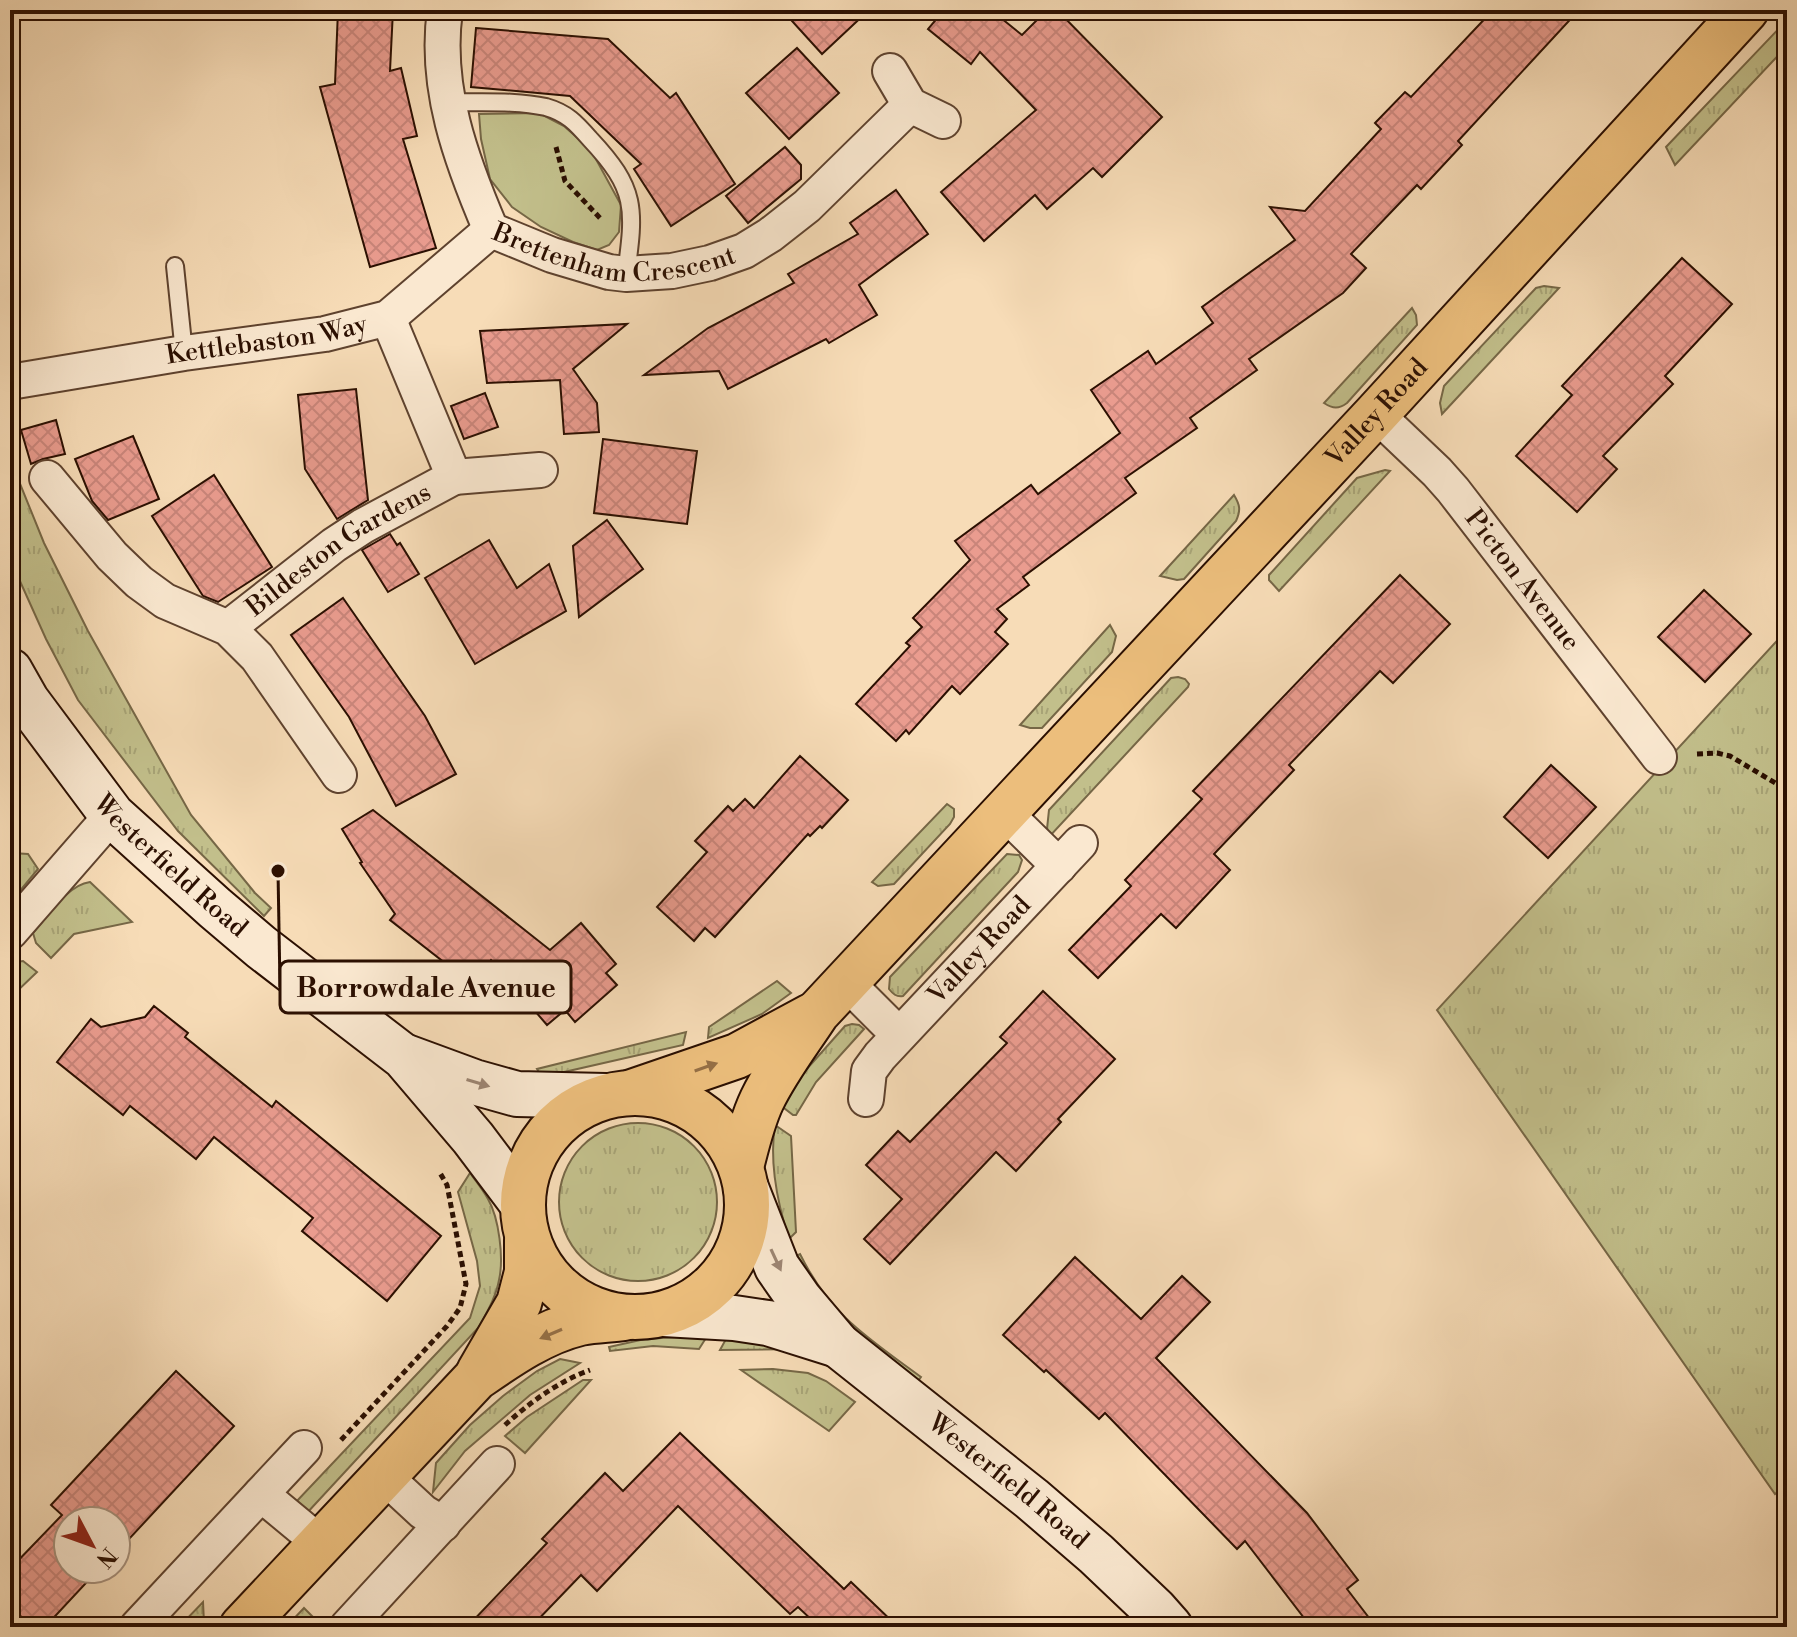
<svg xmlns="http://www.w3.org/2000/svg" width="1797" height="1637" viewBox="0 0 1797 1637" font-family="'Libre Bodoni',serif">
  <defs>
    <pattern id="grass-tufts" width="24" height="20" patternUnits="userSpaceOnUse" patternTransform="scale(2)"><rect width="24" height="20" fill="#c2bf8b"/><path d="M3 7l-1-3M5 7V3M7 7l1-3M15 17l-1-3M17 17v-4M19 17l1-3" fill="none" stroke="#a7a376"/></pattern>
    <pattern id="building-cross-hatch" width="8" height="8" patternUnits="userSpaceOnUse" patternTransform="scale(2)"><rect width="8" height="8" fill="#ea9c8f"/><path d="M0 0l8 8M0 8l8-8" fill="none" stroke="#c9857a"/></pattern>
  </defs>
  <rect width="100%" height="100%" fill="#f7dcb7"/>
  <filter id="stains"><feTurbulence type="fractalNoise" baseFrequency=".0025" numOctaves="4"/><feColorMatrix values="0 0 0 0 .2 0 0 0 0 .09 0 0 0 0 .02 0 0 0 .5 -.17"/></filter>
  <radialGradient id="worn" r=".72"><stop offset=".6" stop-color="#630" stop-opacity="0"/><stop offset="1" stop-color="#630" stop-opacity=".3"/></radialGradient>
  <g fill="url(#grass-tufts)" stroke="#766746" stroke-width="2">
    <path d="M 1787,20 L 1787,46 L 1675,165 L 1666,147 Z"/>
    <path d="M 1544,286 L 1559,288 L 1442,414 L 1440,403 L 1444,386 L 1536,288 Z"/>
    <path d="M 1412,308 L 1416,315 L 1417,325 L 1347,403 C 1339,409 1333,409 1324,403 Z"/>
    <path d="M 10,459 L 44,543 L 88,631 L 191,815 L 255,893 L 271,908 L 264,916 L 178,831 L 78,700 L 46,639 L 10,559 Z"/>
    <path d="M 1385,470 L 1390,471 L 1279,591 L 1269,580 L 1269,575 L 1357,478 Z"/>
    <path d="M 1234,495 C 1240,505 1241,510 1236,521 L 1184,579 L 1177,580 L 1160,576 Z"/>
    <path d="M 1110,625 L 1116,636 L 1112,652 L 1042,728 L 1030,728 L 1020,725 Z"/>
    <path d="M 1787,630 L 1787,1485 L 1775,1494 L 1437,1010 Z"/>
    <path d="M 1178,677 L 1185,679 L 1189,684 L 1188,687 L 1049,837 L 1047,829 L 1049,810 L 1171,678 Z"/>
    <path d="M 947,804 L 954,809 L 954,817 L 950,824 L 894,884 L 878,886 L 872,882 Z"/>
    <path d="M 12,853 L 28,854 L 38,869 L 10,903 L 10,856 Z"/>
    <path d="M 1007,854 L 1019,855 L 1022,860 L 1018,872 L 903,996 C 896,997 893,994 889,989 L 890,977 Z"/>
    <path d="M 90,882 L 132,922 L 74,934 L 51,958 L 36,943 L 33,933 C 48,916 67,885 90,882 Z"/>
    <path d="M 23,961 L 37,972 L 10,998 L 10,963 Z"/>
    <path d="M 777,981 L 791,993 L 762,1014 L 708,1038 L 709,1027 Z"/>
    <path d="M 852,1024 L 859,1025 L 864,1029 L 816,1082 L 796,1115 L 793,1115 L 784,1108 L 782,1104 L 789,1089 L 845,1026 Z"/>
    <path d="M 686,1032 L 683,1045 L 542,1077 L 537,1069 Z"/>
    <circle cx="638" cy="1202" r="79"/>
    <path d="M 775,1125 L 791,1136 L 796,1232 L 789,1239 C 777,1202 769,1163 775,1125 Z"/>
    <path d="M 470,1173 C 476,1181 483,1190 488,1199 C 499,1218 504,1258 499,1280 C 496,1297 487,1312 479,1327 L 306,1514 L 295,1503 L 470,1318 L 480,1286 L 477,1261 L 458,1192 Z"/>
    <path d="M 800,1254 C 830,1315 868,1338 921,1377 L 915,1385 L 845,1327 L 794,1257 Z"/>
    <path d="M 695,1336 L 706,1338 L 699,1349 L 653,1346 L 610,1351 L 609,1347 L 645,1339 Z"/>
    <path d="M 726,1339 L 801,1349 L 720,1350 Z"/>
    <path d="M 560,1359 L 580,1363 L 530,1395 L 465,1451 L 433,1492 L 436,1463 L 470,1425 L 503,1396 L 537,1371 Z"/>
    <path d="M 773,1369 L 808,1373 L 826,1381 L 855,1402 L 829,1431 L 741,1370 Z"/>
    <path d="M 583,1380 L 591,1380 L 525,1453 L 505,1436 L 527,1417 Z"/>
    <path d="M 203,1602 L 204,1623 L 201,1627 L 179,1627 Z"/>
    <path d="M 304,1608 L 314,1618 L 306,1627 L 286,1627 Z"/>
  </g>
  <path fill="#c2bf8b" stroke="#766746" stroke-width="2" d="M 539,113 L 564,126 L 591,150 L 621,205 L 619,232 L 609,245 L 597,250 L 573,242 L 541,227 L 512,207 L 490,179 L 481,139 L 479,114 Z"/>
  <g fill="url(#building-cross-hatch)" stroke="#2b0f01" stroke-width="2">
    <path d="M 338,10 L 393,10 L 390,71 L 401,68 L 417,136 L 403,139 L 436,248 L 370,267 L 320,87 L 335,84 Z"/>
    <path d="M 782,10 L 869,10 L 822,54 Z"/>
    <path d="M 944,10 L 991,10 L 1022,35 L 1047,10 L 1057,10 L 1162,117 L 1102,177 L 1093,168 L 1047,209 L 1035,195 L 984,241 L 941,192 L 1036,110 L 980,52 L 971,64 L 928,29 Z"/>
    <path d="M 1493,10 L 1579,10 L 1458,141 L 1462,145 L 1421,189 L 1417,185 L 1351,254 L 1366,268 L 1343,293 L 1249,359 L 1257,370 L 1190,418 L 1197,428 L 1125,478 L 1136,493 L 1023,577 L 1029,585 L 997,609 L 1007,619 L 995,632 L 1008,644 L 960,694 L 952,686 L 909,734 L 906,730 L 896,741 L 856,704 L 910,646 L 906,643 L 922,627 L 913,618 L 970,560 L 955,541 L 1031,485 L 1038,494 L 1120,433 L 1091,390 L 1148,351 L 1156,364 L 1213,323 L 1202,307 L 1295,240 L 1270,207 L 1305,211 L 1381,129 L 1375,123 L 1405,92 L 1411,97 Z"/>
    <path d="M 476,28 L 608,39 L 670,98 L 676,93 L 735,184 L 671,226 L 634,169 L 641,164 L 570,96 L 471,87 Z"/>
    <path d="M 797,48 L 839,93 L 789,139 L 746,93 Z"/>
    <path d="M 785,147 L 801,165 L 801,179 L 748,223 L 726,196 Z"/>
    <path d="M 896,190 L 928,234 L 859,285 L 877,315 L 829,343 L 826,339 L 728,389 L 719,371 L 644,375 L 708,328 L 794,283 L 788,274 L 858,234 L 850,223 Z"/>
    <path d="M 1682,258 L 1732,304 L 1665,376 L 1673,384 L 1603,456 L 1617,469 L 1577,512 L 1516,456 L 1572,395 L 1562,386 Z"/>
    <path d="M 627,324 L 573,369 L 597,403 L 599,432 L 564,434 L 560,380 L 487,383 L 480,331 Z"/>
    <path d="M 356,389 L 368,500 L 337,519 L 305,469 L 298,395 Z"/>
    <path d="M 485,393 L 498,427 L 464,439 L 451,406 Z"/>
    <path d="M 56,420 L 65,454 L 43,459 L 31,464 L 21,430 Z"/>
    <path d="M 133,436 L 159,499 L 108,520 L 92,501 L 75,459 Z"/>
    <path d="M 603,439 L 697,451 L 687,524 L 594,513 Z"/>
    <path d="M 214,475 L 272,567 L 218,602 L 203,596 L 152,516 Z"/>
    <path d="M 607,520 L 643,569 L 579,617 L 573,546 Z"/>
    <path d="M 390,534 L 397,545 L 400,543 L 419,574 L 388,592 L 362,550 Z"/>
    <path d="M 489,540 L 517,588 L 549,564 L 566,611 L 475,664 L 425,578 Z"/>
    <path d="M 1400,575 L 1450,624 L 1393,683 L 1380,671 L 1289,765 L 1294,770 L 1214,854 L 1230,870 L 1176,928 L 1161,914 L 1098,978 L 1069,950 L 1131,886 L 1125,880 L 1202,799 L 1193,791 Z"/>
    <path d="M 1704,590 L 1751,634 L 1705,682 L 1658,637 Z"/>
    <path d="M 343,598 L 425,716 L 456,774 L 396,806 L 349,717 L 291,635 Z"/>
    <path d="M 800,756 L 848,800 L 822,828 L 820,826 L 810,836 L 808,834 L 715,937 L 705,928 L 694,941 L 657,907 L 707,852 L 695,841 L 728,806 L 733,811 L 745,799 L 754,808 Z"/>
    <path d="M 1551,765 L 1596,807 L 1548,858 L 1504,817 Z"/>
    <path d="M 373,810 L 550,950 L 581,923 L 616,964 L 606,973 L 617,985 L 575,1022 L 565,1010 L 547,1025 L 491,960 L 472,984 L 390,920 L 395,914 L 360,863 L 362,862 L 342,829 Z"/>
    <path d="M 1043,991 L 1115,1059 L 1058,1119 L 1061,1122 L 1016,1171 L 996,1152 L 890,1264 L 864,1239 L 902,1199 L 866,1165 L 898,1131 L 910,1142 L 1007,1043 L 1000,1037 Z"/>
    <path d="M 154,1006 L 188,1033 L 185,1037 L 272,1107 L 276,1101 L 441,1236 L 387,1301 L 302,1231 L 313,1218 L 214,1137 L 196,1159 L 130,1106 L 123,1115 L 57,1062 L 91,1019 L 101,1027 L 145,1017 Z"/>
    <path d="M 1075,1257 L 1141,1319 L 1182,1276 L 1210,1302 L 1156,1358 L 1307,1513 L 1358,1580 L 1347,1589 L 1376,1627 L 1311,1627 L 1245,1541 L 1237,1549 L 1105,1413 L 1099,1419 L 1046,1370 L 1044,1372 L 1003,1335 Z"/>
    <path d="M 176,1371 L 234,1426 L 116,1553 L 116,1521 L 68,1521 L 68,1569 L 99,1569 L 45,1627 L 32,1627 L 10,1606 L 10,1569 L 62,1515 L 51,1505 Z"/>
    <path d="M 680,1433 L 844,1589 L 851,1582 L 898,1627 L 809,1627 L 814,1622 L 798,1607 L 790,1614 L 678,1506 L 597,1591 L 581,1575 L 531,1627 L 467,1627 L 547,1543 L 542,1539 L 605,1473 L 623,1491 Z"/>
  </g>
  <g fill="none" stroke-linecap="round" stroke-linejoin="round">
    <g stroke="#5e422e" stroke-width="20">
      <g id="lane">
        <path d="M 447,102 C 479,103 514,100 546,107 C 567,113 576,123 590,139 C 637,189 635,208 626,274"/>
        <path d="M 175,266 L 184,353"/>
      </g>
    </g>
    <g stroke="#5e422e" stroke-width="38">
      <g id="street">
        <path id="s1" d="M 445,10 C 434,87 461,160 491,230 L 552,255 L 609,272 L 626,274 L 672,271 L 710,263 L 744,251 L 770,235 L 807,206 L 910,105"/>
        <path d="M 890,71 L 910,105 L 943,121"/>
        <path id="s2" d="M 10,382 L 184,353 L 325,334 L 388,318 L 491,230"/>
        <path id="s3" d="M 1376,414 L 1437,472 L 1453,490 L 1659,757"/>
        <path d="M 454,477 L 540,470"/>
        <path d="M 47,478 L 112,556 L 139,582 L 165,601 L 228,628 L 257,657 L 339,775"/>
        <path id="s4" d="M 228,628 L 334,545 L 363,526 L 454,477 L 388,318"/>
        <path d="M 1004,812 L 1059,866"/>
        <path d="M 10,932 L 112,815"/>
        <path d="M 845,981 L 899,1035"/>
        <path id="s5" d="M 866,1099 L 869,1071 L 880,1056 L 1080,843"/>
        <path d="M 383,1475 L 423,1512 L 443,1524"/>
        <path d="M 261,1494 L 304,1448"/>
        <path d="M 137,1627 L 261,1494 L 320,1543"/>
        <path d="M 347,1627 L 497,1464"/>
      </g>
    </g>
    <g stroke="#2b0f01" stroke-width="48">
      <g id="secondary">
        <path id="s6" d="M 10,671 L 27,701 L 112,815 L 215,908 L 261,947 L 404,1057 L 473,1138 L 522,1203"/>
        <path d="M 406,1057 L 474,1082 L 517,1094 L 606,1096"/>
        <path id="s7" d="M 746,1188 L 777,1267 L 800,1300 L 838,1345 L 1032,1499 L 1096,1554 L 1155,1610 L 1170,1627"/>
        <path d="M 664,1314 L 734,1318 L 768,1323 L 838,1345"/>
      </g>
    </g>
    <g stroke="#2b0f01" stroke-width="48">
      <g id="primary">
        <path d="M 632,1092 L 737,1056 L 811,1016"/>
        <circle cx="635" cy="1205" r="112"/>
        <path id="s8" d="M 741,1167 C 747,1144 752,1121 762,1100 C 777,1069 798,1042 817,1013 L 1376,414 L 1746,10"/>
        <path d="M 479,1372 L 519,1303 L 527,1272 L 527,1240"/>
        <path d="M 242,1627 L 476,1378 C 508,1356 542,1332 580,1323 C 594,1320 610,1320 624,1318"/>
      </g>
    </g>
    <g stroke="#2b0f01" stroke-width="5" stroke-dasharray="6 4" stroke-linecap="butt">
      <path d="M 556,147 L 565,181 L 600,218"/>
      <path d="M 1697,754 L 1717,753 L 1730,756 L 1787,790"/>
      <path d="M 505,1425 C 529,1403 559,1381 590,1370"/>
      <path d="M 341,1440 L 447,1326 L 460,1308 L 466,1284 L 447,1185 L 440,1173"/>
    </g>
    <use href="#lane" stroke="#fae8d0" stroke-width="16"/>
    <use href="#street" stroke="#fae8d0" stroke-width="34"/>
    <use href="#secondary" stroke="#fae8d0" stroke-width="44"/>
    <use href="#primary" stroke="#ecbe7c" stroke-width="44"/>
  </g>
  <defs><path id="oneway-solid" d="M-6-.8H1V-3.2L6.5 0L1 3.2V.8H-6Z" transform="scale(2)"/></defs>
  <g fill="#956f45">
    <use href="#oneway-solid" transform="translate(706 1067) rotate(-19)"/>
    <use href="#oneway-solid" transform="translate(551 1334) rotate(157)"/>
  </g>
  <g fill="#9d8673">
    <use href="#oneway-solid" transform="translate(478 1083) rotate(17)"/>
    <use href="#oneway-solid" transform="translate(776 1260) rotate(65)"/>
  </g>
  <g text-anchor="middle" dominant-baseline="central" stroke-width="7" stroke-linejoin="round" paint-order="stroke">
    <g font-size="26" fill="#2b0f01" stroke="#fae8d0">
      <text stroke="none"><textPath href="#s1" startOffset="356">Brettenham Crescent</textPath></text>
      <text stroke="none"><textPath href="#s2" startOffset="260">Kettlebaston Way</textPath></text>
      <text stroke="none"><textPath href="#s8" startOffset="994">Valley Road</textPath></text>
      <text stroke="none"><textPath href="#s4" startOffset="136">Bildeston Gardens</textPath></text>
      <text stroke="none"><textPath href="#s3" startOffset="222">Picton Avenue</textPath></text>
      <text stroke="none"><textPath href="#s6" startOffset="254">Westerfield Road</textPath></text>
      <text stroke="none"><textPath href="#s5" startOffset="192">Valley Road</textPath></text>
      <text stroke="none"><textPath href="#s7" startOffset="402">Westerfield Road</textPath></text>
    </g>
  </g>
  <path fill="none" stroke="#2b0f01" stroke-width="3" d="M278 871L280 987"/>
  <circle fill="#2b0f01" stroke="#fae8d0" stroke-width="3" cx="278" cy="871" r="8"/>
  <rect fill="#fae8d0" stroke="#2b0f01" stroke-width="3" x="280" y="961" width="291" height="52" rx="8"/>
  <g font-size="28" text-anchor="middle" font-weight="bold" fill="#2b0f01">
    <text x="426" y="997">Borrowdale Avenue</text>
  </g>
  <rect width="1797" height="1637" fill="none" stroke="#f7dcb7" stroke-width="40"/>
  <rect x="12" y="12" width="1773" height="1613" fill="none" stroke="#2b0f01" stroke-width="4"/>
  <rect x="20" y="20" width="1757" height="1597" fill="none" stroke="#2b0f01" stroke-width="2"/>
  <g transform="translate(92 1545) rotate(131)"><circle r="38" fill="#fae8d0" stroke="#a7917d" stroke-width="2"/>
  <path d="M0-6L14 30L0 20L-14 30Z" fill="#8f2418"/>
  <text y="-12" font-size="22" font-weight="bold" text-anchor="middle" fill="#2b0f01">N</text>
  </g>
  <rect width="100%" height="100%" filter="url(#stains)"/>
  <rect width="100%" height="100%" fill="url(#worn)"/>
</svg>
